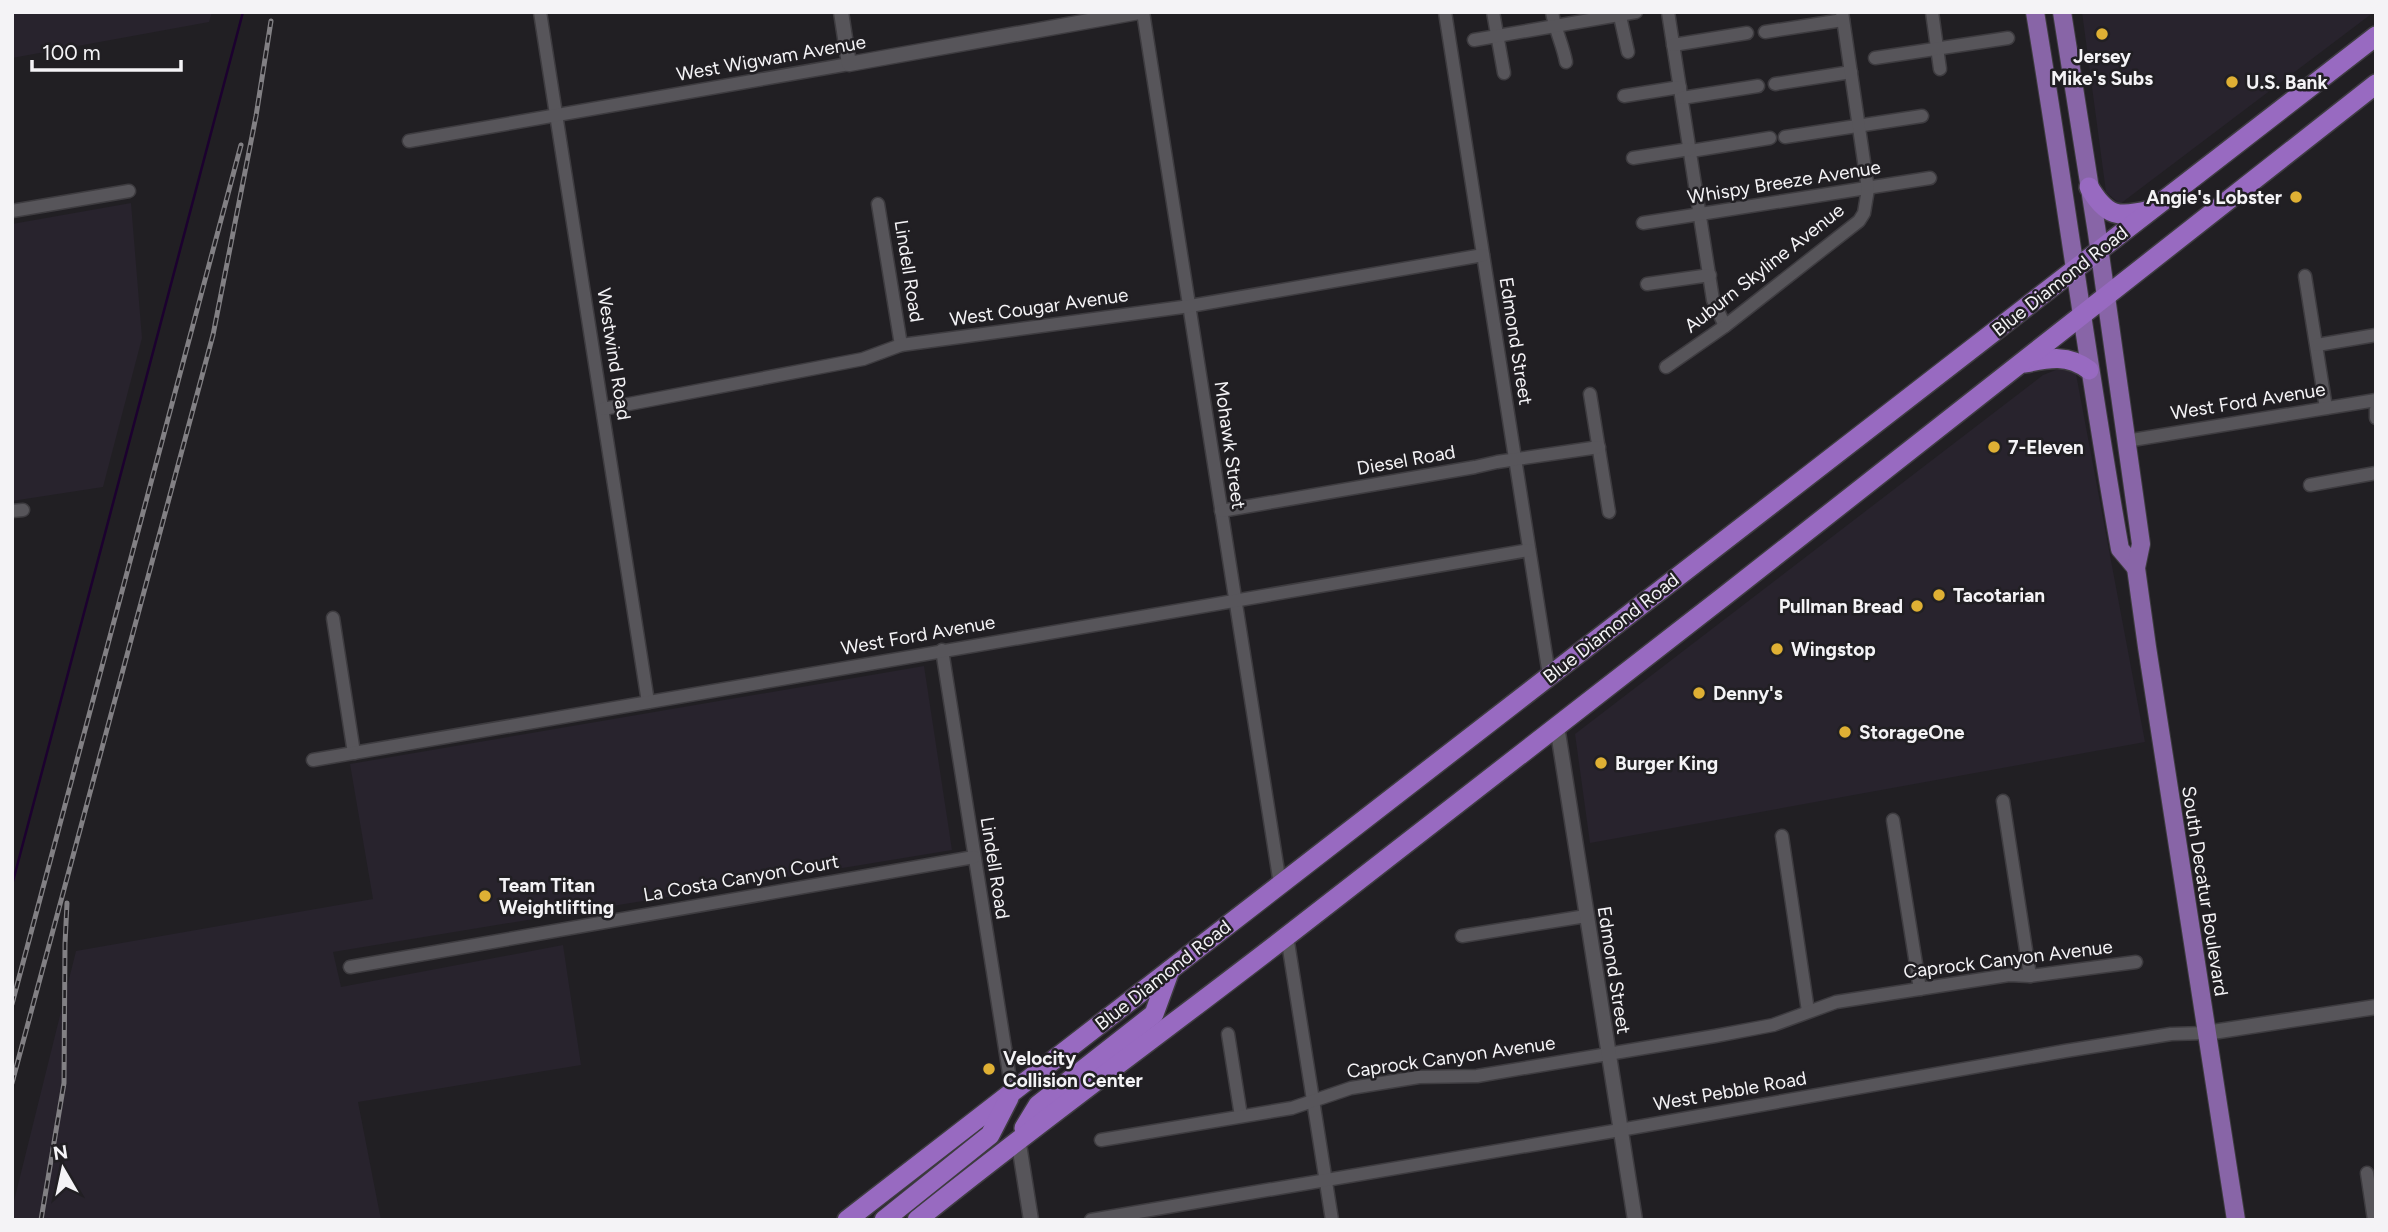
<svg xmlns="http://www.w3.org/2000/svg" width="2388" height="1232" viewBox="0 0 2388 1232" font-family="Figtree,sans-serif">
  <rect width="100%" height="100%" fill="#211f23"/>
  <g fill="#28232d">
    <path d="M 12,12 L 212,12 L 209,22 L 12,58 Z"/>
    <path d="M 2082,12 L 2374,12 L 2120,204 L 2106,192 Z"/>
    <path d="M 131,203 L 142,338 L 103,487 L 12,501 L 12,224 Z"/>
    <path d="M 2061,368 L 2076,374 L 2145,742 L 1590,843 L 1575,734 L 2043,375 Z"/>
    <path d="M 924,666 L 952,850 L 333,952 L 341,987 L 563,945 L 581,1065 L 358,1102 L 381,1220 L 12,1220 L 12,1209 L 76,951 L 373,899 L 350,764 Z"/>
  </g>
  <g fill="none" stroke-linecap="round" stroke-linejoin="round">
    <path stroke="#1c012f" stroke-width="2.5" d="M 12,885 L 243,12"/>
    <g stroke="#3e3c40" stroke-width="15">
      <g id="minor">
        <path d="M 540,12 L 648,702"/>
        <path d="M 1143,12 L 1280,884"/>
        <path d="M 1445,12 L 1549,675"/>
        <path d="M 1493,12 L 1504,73"/>
        <path d="M 1552,12 C 1555,30 1563,45 1566,62"/>
        <path d="M 1619,12 L 1628,52"/>
        <path d="M 1668,12 L 1713,300 L 1725,326"/>
        <path d="M 1932,12 L 1940,69"/>
        <path d="M 1765,32 L 1843,20"/>
        <path d="M 1474,40 L 1636,12"/>
        <path d="M 1673,45 L 1747,33"/>
        <path d="M 1875,58 L 2008,38"/>
        <path d="M 1775,84 L 1851,72"/>
        <path d="M 1624,96 L 1680,87"/>
        <path d="M 1682,98 L 1758,86"/>
        <path d="M 1785,137 L 1922,116"/>
        <path d="M 409,141 L 849,64"/>
        <path d="M 1691,151 L 1770,138"/>
        <path d="M 1633,158 L 1690,149"/>
        <path d="M 878,204 L 901,345"/>
        <path d="M 12,211 L 129,191"/>
        <path d="M 1643,223 L 1930,178"/>
        <path d="M 2305,276 L 2326,408"/>
        <path d="M 1647,284 L 1710,275"/>
        <path d="M 2317,345 L 2376,335"/>
        <path d="M 1666,367 L 1725,326 L 1859,221 L 1864,213 L 1868,189 L 1842,12"/>
        <path d="M 1590,394 L 1609,512"/>
        <path d="M 603,409 L 863,359 L 901,345 L 1190,306 L 1483,255"/>
        <path d="M 2376,409 L 2376,418"/>
        <path d="M 2126,441 L 2376,400"/>
        <path d="M 2310,485 L 2376,473"/>
        <path d="M 12,511 L 23,510"/>
        <path d="M 1221,511 L 1475,467 L 1497,462 L 1599,447"/>
        <path d="M 333,618 L 354,753"/>
        <path d="M 942,650 L 1012,1092"/>
        <path d="M 313,760 L 1529,550"/>
        <path d="M 2003,801 L 2030,976"/>
        <path d="M 1893,820 L 1920,989"/>
        <path d="M 1782,836 L 1808,1011"/>
        <path d="M 1287,936 L 1332,1220"/>
        <path d="M 1462,936 L 1586,916"/>
        <path d="M 350,967 L 974,857"/>
        <path d="M 1228,1034 L 1241,1116"/>
        <path d="M 1101,1140 L 1292,1108 L 1351,1088 L 1419,1077 L 1477,1076 L 1715,1036 L 1773,1025 L 1836,1002 L 2009,975 L 2030,976 L 2136,962"/>
        <path d="M 2367,1173 L 2374,1220"/>
        <path d="M 1091,1220 L 1620,1130 L 2065,1051 L 2171,1034 L 2206,1033"/>
      </g>
    </g>
    <g stroke="#3e3c40" stroke-width="17">
      <g id="tertiary">
        <path d="M 841,12 L 849,64 L 1139,12"/>
        <path d="M 1557,726 L 1635,1220"/>
        <path d="M 2206,1033 L 2376,1007"/>
        <path d="M 1018,1138 L 1031,1220"/>
      </g>
    </g>
    <g stroke="#3e3c40" stroke-width="20">
      <g id="primary">
        <path d="M 2035,12 C 2065,191 2088,370 2120,549 L 2136,568"/>
        <path d="M 2062,12 L 2097,233 L 2141,544 L 2136,568 L 2147,647 L 2236,1220"/>
      </g>
    </g>
    <g stroke="#3e3c40" stroke-width="22">
      <g id="trunk">
        <path d="M 2089,187 C 2107,217 2118,218 2150,210"/>
        <path d="M 2025,363 C 2049,358 2068,354 2089,370"/>
        <path d="M 1024,1128 L 1038,1105 L 1154,1014 L 1170,970"/>
        <path d="M 847,1220 L 2376,36"/>
        <path d="M 884,1220 L 990,1135 L 1009,1098"/>
        <path d="M 917,1220 C 1042,1119 1173,1025 1300,926 C 1660,647 2019,367 2376,84"/>
      </g>
    </g>
    <use href="#minor" stroke="#57555a" stroke-width="12"/>
    <use href="#tertiary" stroke="#57555a" stroke-width="14"/>
    <use href="#primary" stroke="#8865a7" stroke-width="18"/>
    <use href="#trunk" stroke="#986ac1" stroke-width="19"/>
    <g stroke="#828084" stroke-width="5">
      <g id="rail">
        <path d="M 12,1004 L 241,145"/>
        <path d="M 12,1083 L 213,335 L 256,116 L 271,21"/>
        <path d="M 41,1220 L 64,1083 L 65,944 L 67,903"/>
      </g>
    </g>
    <use href="#rail" stroke="#211f23" stroke-width="2.5" stroke-dasharray="8" stroke-linecap="butt"/>
  </g>
  <g fill="#dfb034" stroke="#211f23" stroke-width="2.5">
    <circle cx="2102" cy="34" r="7"/>
    <circle cx="2232" cy="82" r="7"/>
    <circle cx="2296" cy="197" r="7"/>
    <circle cx="1994" cy="447" r="7"/>
    <circle cx="1939" cy="595" r="7"/>
    <circle cx="1917" cy="606" r="7"/>
    <circle cx="1777" cy="649" r="7"/>
    <circle cx="1699" cy="693" r="7"/>
    <circle cx="1845" cy="732" r="7"/>
    <circle cx="1601" cy="763" r="7"/>
    <circle cx="485" cy="896" r="7"/>
    <circle cx="989" cy="1069" r="7"/>
  </g>
  <g text-anchor="middle" dominant-baseline="central" stroke-width="5" stroke-linejoin="round" paint-order="stroke">
    <g font-size="19" font-weight="bold" fill="#f4f3f6" stroke="#211f23" text-anchor="start">
      <text x="2102" y="56" text-anchor="middle">Jersey<tspan x="2102" dy="22">Mike's Subs</tspan></text>
      <text x="2246" y="82">U.S. Bank</text>
      <text x="2282" y="197" text-anchor="end">Angie's Lobster</text>
      <text x="2008" y="447">7-Eleven</text>
      <text x="1953" y="595">Tacotarian</text>
      <text x="1903" y="606" text-anchor="end">Pullman Bread</text>
      <text x="1791" y="649">Wingstop</text>
      <text x="1713" y="693">Denny's</text>
      <text x="1859" y="732">StorageOne</text>
      <text x="1615" y="763">Burger King</text>
      <text x="499" y="885">Team Titan<tspan x="499" dy="22">Weightlifting</tspan></text>
      <text x="1003" y="1058">Velocity<tspan x="1003" dy="22">Collision Center</tspan></text>
    </g>
    <g font-size="19" fill="#f4f3f6" stroke="#211f23">
      <text transform="translate(771 58) rotate(-10)">West Wigwam Avenue</text>
      <text transform="translate(1784 182) rotate(-9)">Whispy Breeze Avenue</text>
      <text transform="translate(1764 268) rotate(-38)">Auburn Skyline Avenue</text>
      <text transform="translate(909 271) rotate(81)">Lindell Road</text>
      <text transform="translate(2060 281) rotate(-38)">Blue Diamond Road</text>
      <text transform="translate(1039 307) rotate(-8)">West Cougar Avenue</text>
      <text transform="translate(1516 341) rotate(81)">Edmond Street</text>
      <text transform="translate(614 354) rotate(81)">Westwind Road</text>
      <text transform="translate(2248 401) rotate(-9)">West Ford Avenue</text>
      <text transform="translate(1230 445) rotate(82)">Mohawk Street</text>
      <text transform="translate(1406 460) rotate(-10)">Diesel Road</text>
      <text transform="translate(1611 628) rotate(-38)">Blue Diamond Road</text>
      <text transform="translate(918 635) rotate(-10)">West Ford Avenue</text>
      <text transform="translate(995 868) rotate(81)">Lindell Road</text>
      <text transform="translate(741 878) rotate(-10)">La Costa Canyon Court</text>
      <text transform="translate(2205 891) rotate(81)">South Decatur Boulevard</text>
      <text transform="translate(2008 959) rotate(-7)">Caprock Canyon Avenue</text>
      <text transform="translate(1614 970) rotate(81)">Edmond Street</text>
      <text transform="translate(1163 975) rotate(-38)">Blue Diamond Road</text>
      <text transform="translate(1451 1057) rotate(-8)">Caprock Canyon Avenue</text>
      <text transform="translate(1730 1091) rotate(-10)">West Pebble Road</text>
    </g>
  </g>
  <rect width="2388" height="1232" fill="none" stroke="#f4f3f6" stroke-width="28"/>
  <g transform="translate(63 1169) rotate(351)" stroke="#211f23" stroke-width="5" paint-order="stroke">
  <path d="M0-5L12 26L0 18L-12 26Z" fill="#f4f3f6"/>
  <text y="-10" font-size="19" font-weight="bold" text-anchor="middle" fill="#f4f3f6">N</text>
  </g>
  <path d="M32 60v10h149v-10" fill="none" stroke="#f4f3f6" stroke-width="3.5"/>
  <text x="42" y="60" font-size="21" fill="#f4f3f6" stroke="#211f23" stroke-width="5" paint-order="stroke">100 m</text>
</svg>
